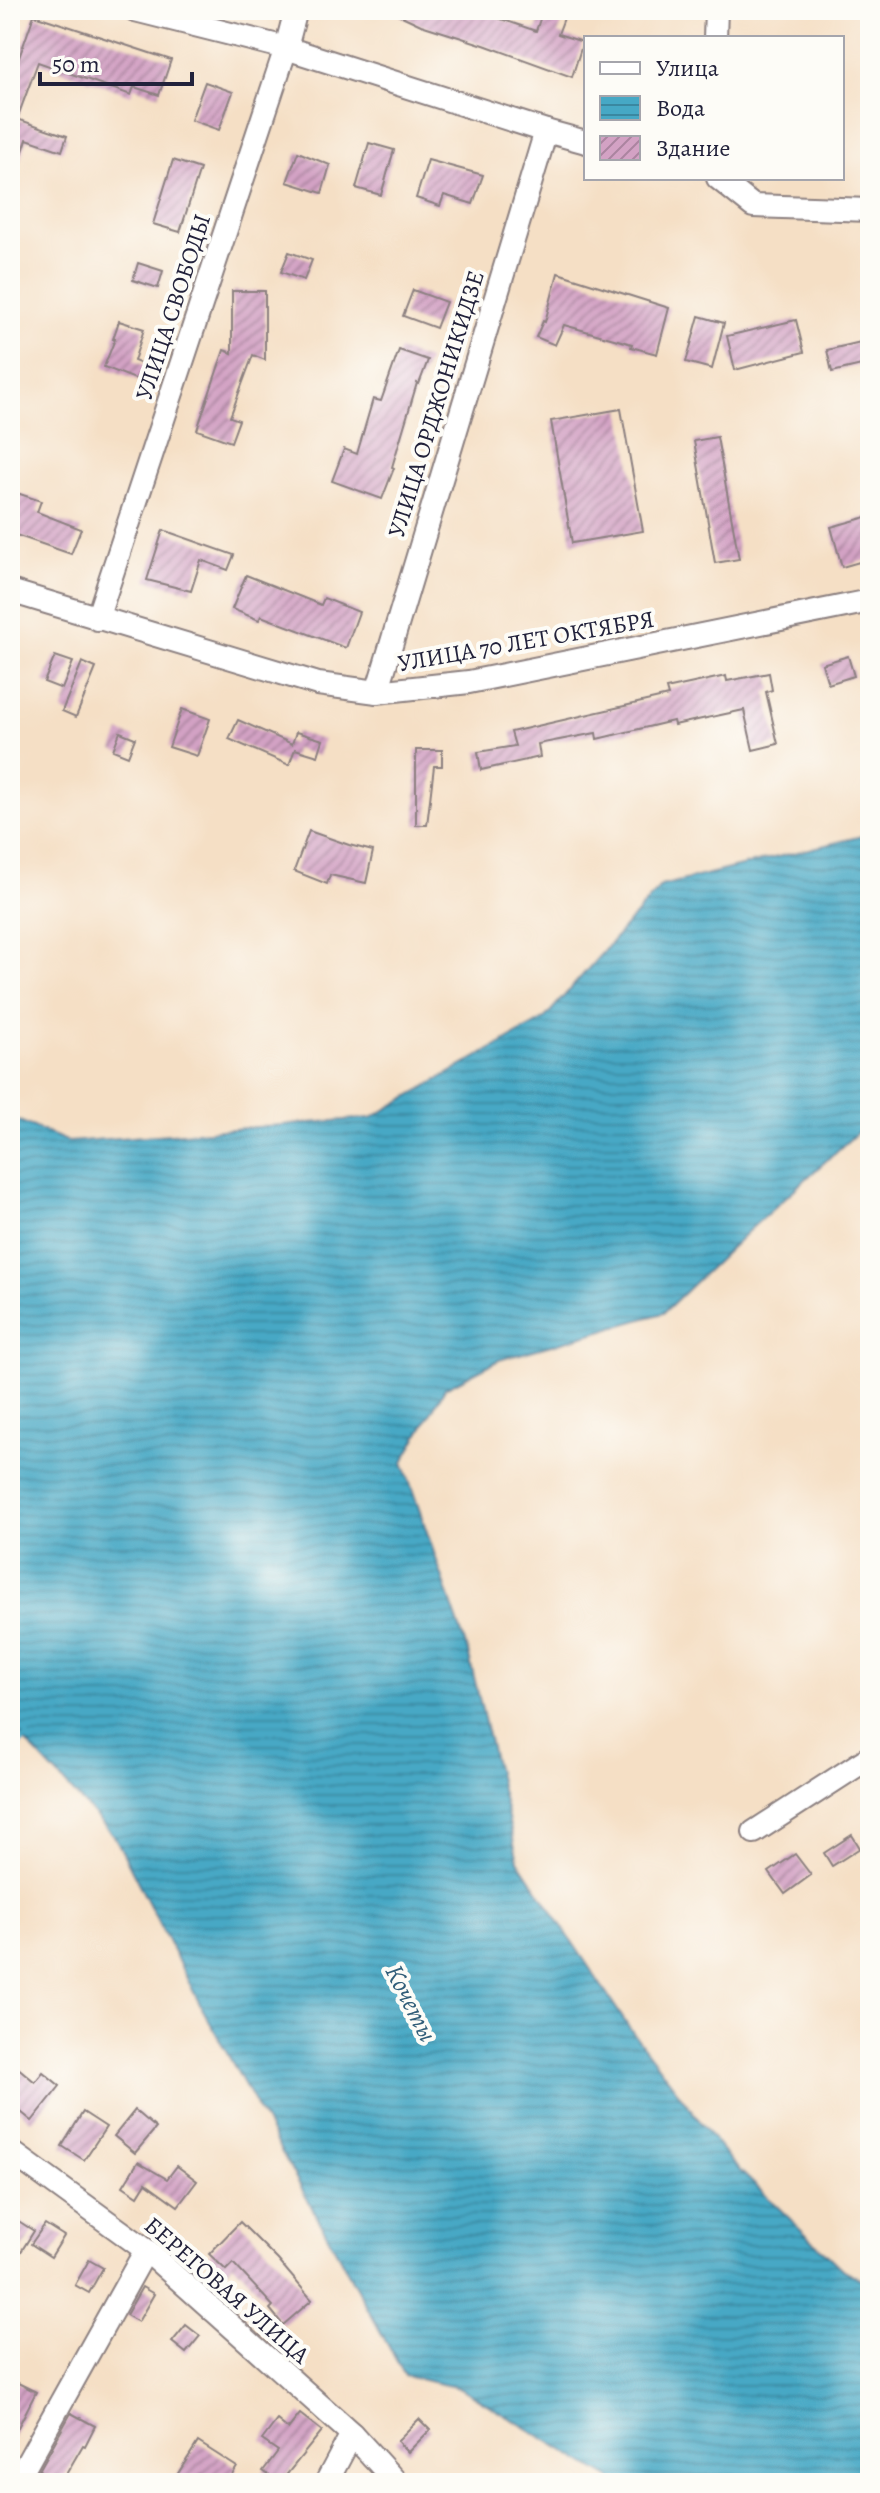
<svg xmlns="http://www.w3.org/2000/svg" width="880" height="2493" viewBox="0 0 880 2493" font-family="Alegreya,serif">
  <defs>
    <pattern id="water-rules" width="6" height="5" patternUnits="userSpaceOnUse" patternTransform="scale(2)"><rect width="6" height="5" fill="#46a8c5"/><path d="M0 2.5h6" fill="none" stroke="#3a88a1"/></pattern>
    <pattern id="building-hatch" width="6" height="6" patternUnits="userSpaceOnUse" patternTransform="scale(2)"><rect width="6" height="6" fill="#d3a2c4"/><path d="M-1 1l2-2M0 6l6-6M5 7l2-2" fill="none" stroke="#ab84a0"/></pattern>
  </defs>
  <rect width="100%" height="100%" fill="#fdfcf7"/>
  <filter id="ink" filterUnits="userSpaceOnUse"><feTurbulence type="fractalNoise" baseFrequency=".0125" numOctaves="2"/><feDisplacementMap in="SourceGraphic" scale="16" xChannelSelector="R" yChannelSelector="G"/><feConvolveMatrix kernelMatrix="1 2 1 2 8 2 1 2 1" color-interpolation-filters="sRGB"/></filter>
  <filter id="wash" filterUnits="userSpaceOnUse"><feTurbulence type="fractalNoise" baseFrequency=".006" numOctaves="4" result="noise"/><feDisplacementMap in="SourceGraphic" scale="32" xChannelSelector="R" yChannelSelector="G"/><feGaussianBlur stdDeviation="1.8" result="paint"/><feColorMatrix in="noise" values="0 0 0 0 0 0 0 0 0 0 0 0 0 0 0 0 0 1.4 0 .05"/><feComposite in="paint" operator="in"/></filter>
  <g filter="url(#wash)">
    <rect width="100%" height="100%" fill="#f5dfc5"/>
    <path fill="url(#water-rules)" stroke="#346580" stroke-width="2" d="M 870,834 L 870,1121 L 746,1233 L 663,1313 L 499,1360 L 445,1388 L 403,1462 L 468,1652 L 518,1860 L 628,2026 L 731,2162 L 843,2270 L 870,2284 L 870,2483 L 618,2483 L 460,2388 L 405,2376 L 201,2006 L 115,1837 L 10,1725 L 10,1117 L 69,1142 L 371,1118 L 544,1019 L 661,886 Z"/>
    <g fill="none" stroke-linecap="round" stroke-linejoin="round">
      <path stroke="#46a8c5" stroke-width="6" d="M 10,1753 L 27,1736"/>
    </g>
    <g id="blocks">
      <g fill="url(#building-hatch)">
        <path d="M 389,10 L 475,10 L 536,31 L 543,10 L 567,10 L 558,34 L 583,42 L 572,77 L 484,45 L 421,25 Z"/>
        <path d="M 34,15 L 171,60 L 159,95 L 134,87 L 131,95 L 38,62 L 17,119 L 67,136 L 62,151 L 27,139 L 13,182 L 10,181 L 10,68 L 15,69 Z"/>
        <path d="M 205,82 L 233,92 L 219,130 L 191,120 Z"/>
        <path d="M 369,143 L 394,150 L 381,195 L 356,188 Z"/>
        <path d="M 298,152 L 330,165 L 322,193 L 287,182 Z"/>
        <path d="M 173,160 L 200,169 L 180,232 L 153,224 Z"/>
        <path d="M 428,160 L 483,175 L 473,204 L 444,195 L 440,206 L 416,198 Z"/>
        <path d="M 289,252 L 312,260 L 304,280 L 281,272 Z"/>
        <path d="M 138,263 L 163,271 L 158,288 L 133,280 Z"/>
        <path d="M 558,273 L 669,308 L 657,354 L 631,347 L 632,344 L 564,325 L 555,345 L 536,337 L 543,321 L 545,322 Z"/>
        <path d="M 413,290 L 446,302 L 436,328 L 403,316 Z"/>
        <path d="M 232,291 L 265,291 L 265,360 L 253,355 L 230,417 L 239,420 L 231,442 L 197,430 L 224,350 L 232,353 Z"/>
        <path d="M 699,316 L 724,323 L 712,369 L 686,362 Z"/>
        <path d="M 796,320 L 804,352 L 735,370 L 727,336 Z"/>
        <path d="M 119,321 L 144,329 L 134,361 L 154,369 L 148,384 L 104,367 L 115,339 L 113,339 Z"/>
        <path d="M 865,341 L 870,363 L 832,372 L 827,350 Z"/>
        <path d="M 399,350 L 428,360 L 419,384 L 417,383 L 392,467 L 394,468 L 382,499 L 332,481 L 344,449 L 357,454 L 373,399 L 381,401 Z"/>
        <path d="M 621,409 L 643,531 L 572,543 L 551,421 Z"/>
        <path d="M 717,437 L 739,559 L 715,563 L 694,441 Z"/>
        <path d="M 17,493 L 41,501 L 37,512 L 81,529 L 71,554 L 10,533 L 10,512 Z"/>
        <path d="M 870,516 L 870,559 L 842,567 L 831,527 Z"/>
        <path d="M 163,530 L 234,555 L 228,570 L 201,560 L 191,591 L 147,580 Z"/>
        <path d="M 246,575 L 321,605 L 324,598 L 359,612 L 346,648 L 261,616 L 259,620 L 232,609 Z"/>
        <path d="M 55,656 L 73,662 L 62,689 L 44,682 Z"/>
        <path d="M 848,656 L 854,676 L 828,684 L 822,664 Z"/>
        <path d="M 82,662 L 96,668 L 76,717 L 62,711 Z"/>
        <path d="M 769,673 L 772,690 L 766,692 L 778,744 L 753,750 L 744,710 L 674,725 L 673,721 L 597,739 L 596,733 L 538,744 L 540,757 L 481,770 L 478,752 L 515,746 L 511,732 L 668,696 L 666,689 L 726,676 L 727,681 Z"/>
        <path d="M 182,709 L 210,719 L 197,756 L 169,747 Z"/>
        <path d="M 238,720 L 292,744 L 296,732 L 323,740 L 318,756 L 295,749 L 289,765 L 229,739 Z"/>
        <path d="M 120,732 L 135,738 L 128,756 L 113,750 Z"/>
        <path d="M 416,750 L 442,750 L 442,766 L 434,766 L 427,825 L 416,825 Z"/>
        <path d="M 309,831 L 349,845 L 373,851 L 366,883 L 330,875 L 327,884 L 294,871 Z"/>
        <path d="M 852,1835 L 860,1848 L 832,1866 L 824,1853 Z"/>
        <path d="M 795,1854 L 811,1875 L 785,1894 L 769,1872 Z"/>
        <path d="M 10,2061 L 35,2082 L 43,2072 L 60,2086 L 32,2121 L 10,2103 Z"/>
        <path d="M 135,2110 L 156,2128 L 135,2153 L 114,2136 Z"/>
        <path d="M 83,2112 L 106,2127 L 84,2160 L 62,2146 Z"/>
        <path d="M 138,2162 L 167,2179 L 177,2166 L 197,2181 L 178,2206 L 146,2183 L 138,2196 L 123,2186 Z"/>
        <path d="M 17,2220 L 34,2231 L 10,2269 L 10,2230 Z"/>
        <path d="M 240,2222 L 278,2260 L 312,2300 L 283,2325 L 270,2309 L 273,2306 L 233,2263 L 226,2270 L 209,2254 Z"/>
        <path d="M 45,2224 L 64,2236 L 51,2257 L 31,2244 Z"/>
        <path d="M 89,2260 L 103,2268 L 89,2293 L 75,2285 Z"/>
        <path d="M 142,2287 L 154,2294 L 138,2322 L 126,2315 Z"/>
        <path d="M 186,2325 L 200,2336 L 186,2353 L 172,2342 Z"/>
        <path d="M 10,2379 L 36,2392 L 10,2443 Z"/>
        <path d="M 71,2413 L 95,2426 L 85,2446 L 83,2445 L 61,2483 L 32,2483 Z"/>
        <path d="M 300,2414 L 322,2431 L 280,2483 L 263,2471 L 278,2451 L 262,2440 L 277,2420 L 288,2429 Z"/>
        <path d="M 419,2419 L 430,2430 L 408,2452 L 397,2441 Z"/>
        <path d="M 198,2442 L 237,2467 L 227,2483 L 172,2483 Z"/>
      </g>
    </g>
  </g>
  <g filter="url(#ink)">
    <use href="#blocks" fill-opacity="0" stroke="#8c8080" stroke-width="2"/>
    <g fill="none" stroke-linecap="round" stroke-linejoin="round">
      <g stroke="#8c8080" stroke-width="26">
        <g id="street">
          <path d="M 135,10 L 286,48 L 546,131 L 586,142"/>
          <path d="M 715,38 L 716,10"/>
          <path d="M 718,178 L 753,206 L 870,210"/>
          <path d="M 10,591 L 318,684 L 377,692 L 469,682 L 870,601"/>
          <path d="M 97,619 L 286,48 L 296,10"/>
          <path d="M 377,692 L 546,131"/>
          <path d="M 754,1832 L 870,1757"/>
          <path d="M 10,2151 L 146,2250 L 352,2434 L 397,2483"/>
          <path d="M 16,2483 L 146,2250"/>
          <path d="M 326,2483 L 352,2434"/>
        </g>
      </g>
      <use href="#street" stroke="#fff" stroke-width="22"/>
    </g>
  </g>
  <g text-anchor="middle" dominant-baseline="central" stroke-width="8" stroke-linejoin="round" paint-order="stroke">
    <g font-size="24" fill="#22223b" stroke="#fdfcf7">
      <text transform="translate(173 307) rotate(-72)">УЛИЦА СВОБОДЫ</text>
      <text transform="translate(436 404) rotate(-73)">УЛИЦА ОРДЖОНИКИДЗЕ</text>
      <text transform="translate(526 641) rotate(-10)">УЛИЦА 70 ЛЕТ ОКТЯБРЯ</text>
      <text transform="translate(227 2290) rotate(41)">БЕРЕГОВАЯ УЛИЦА</text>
    </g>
    <g font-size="26" font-style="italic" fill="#325e79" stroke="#fdfcf7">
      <text transform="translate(411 2003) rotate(63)">Кочеты</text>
    </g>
  </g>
  <rect width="880" height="2493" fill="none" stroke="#fdfcf7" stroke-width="40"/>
  <rect x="584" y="36" width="260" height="144" fill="#fdfcf7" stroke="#a5a5ac" stroke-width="2"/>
  <rect x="600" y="62" width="40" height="12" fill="#ffffff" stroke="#a5a5ac" stroke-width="2"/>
  <text x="656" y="76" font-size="24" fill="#22223b">Улица</text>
  <rect x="600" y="96" width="40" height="24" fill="url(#water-rules)" stroke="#a5a5ac" stroke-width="2"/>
  <text x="656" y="116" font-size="24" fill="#22223b">Вода</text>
  <rect x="600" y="136" width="40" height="24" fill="url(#building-hatch)" stroke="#a5a5ac" stroke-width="2"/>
  <text x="656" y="156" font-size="24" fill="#22223b">Здание</text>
  <path d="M40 72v12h152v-12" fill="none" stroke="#22223b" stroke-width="4"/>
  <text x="52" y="72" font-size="24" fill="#22223b" stroke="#fdfcf7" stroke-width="6" paint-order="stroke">50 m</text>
</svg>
